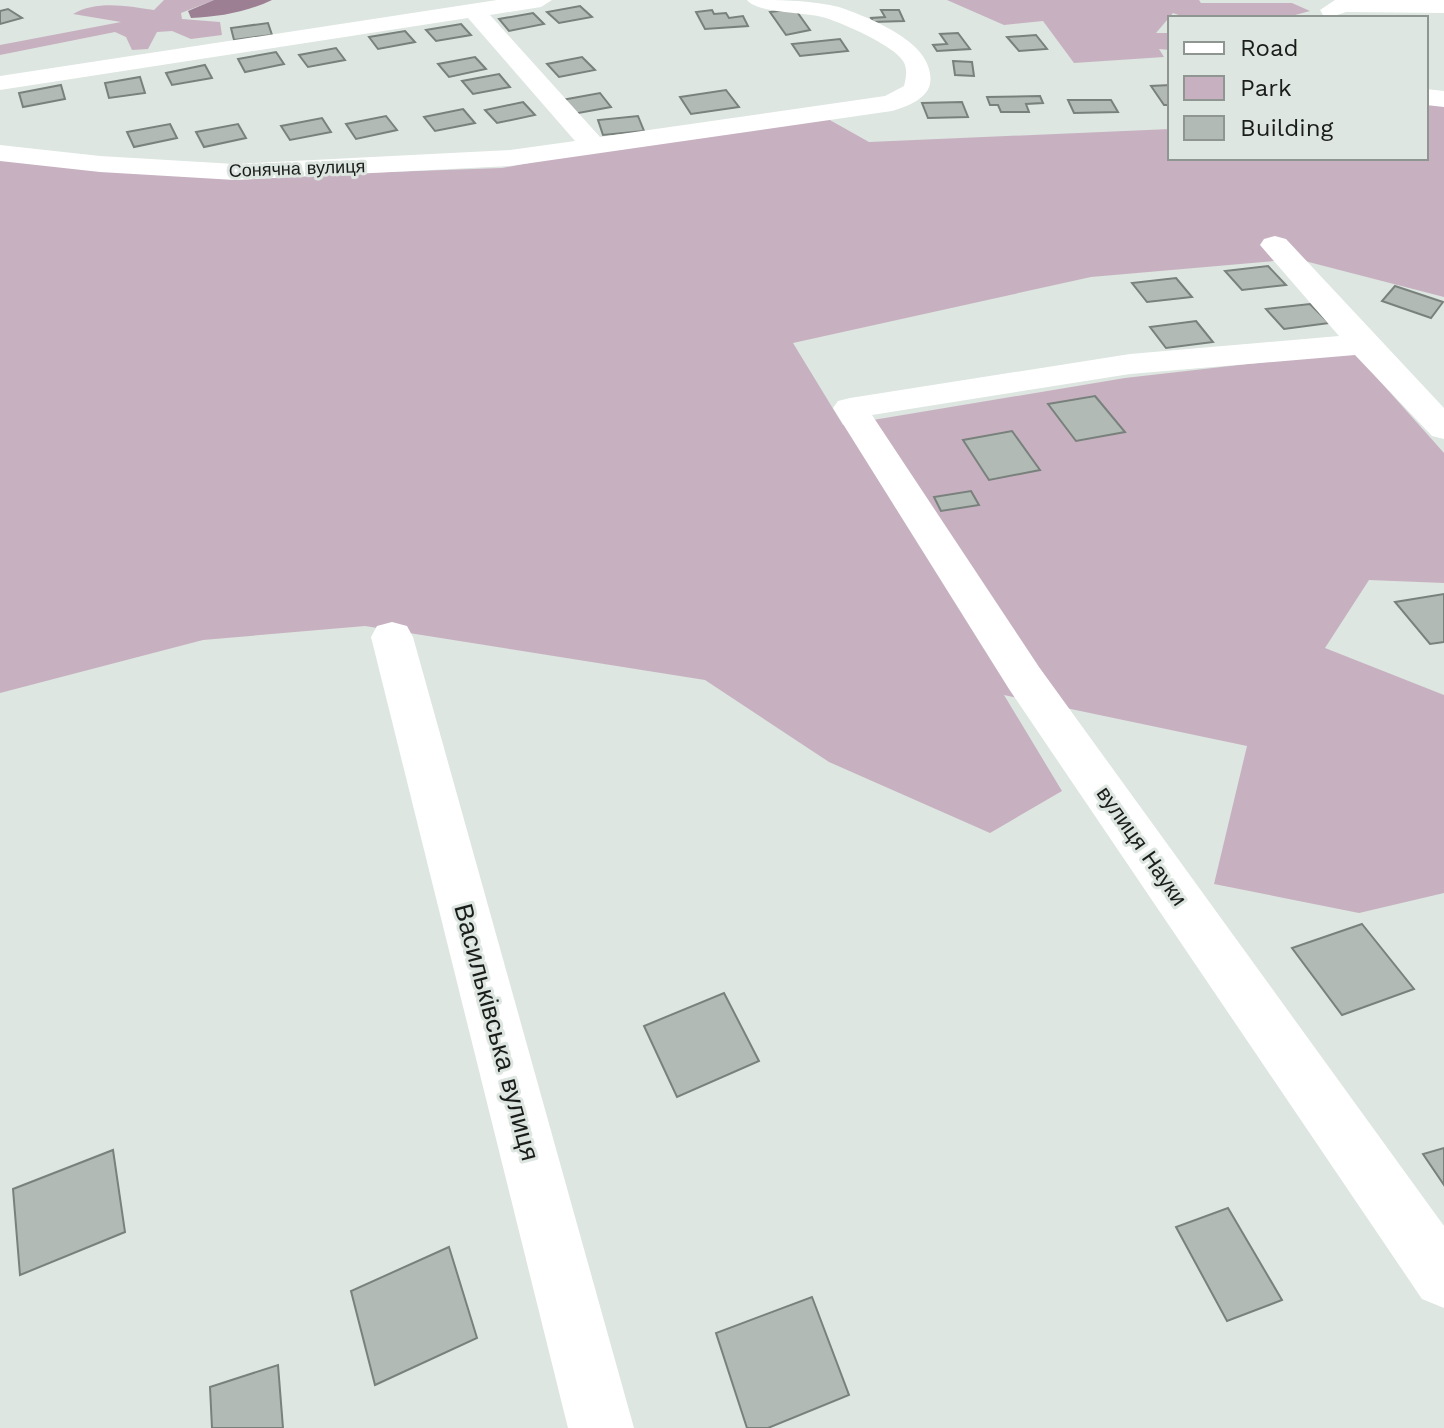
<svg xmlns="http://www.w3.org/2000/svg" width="1444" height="1428" viewBox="0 0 1444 1428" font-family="'Work Sans',sans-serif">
  <rect width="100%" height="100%" fill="#dde6e0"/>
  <g fill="#c7b1c0">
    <path d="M 164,0 L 214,0 L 181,13 L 182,19 L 220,22 L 222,35 L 191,39 L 172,31 L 157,32 L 148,49 L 132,50 L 126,37 L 115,32 L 0,55 L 0,45 L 121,22 L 73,14 C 97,0 127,6 154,10 Z"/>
    <path d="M 947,0 L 1199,0 L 1201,3 L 1292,3 L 1310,11 L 1284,18 L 1187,18 L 1173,13 L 1156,33 L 1170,33 L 1170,50 L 1159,49 L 1164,57 L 1074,63 L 1043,21 L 1004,25 Z"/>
    <path d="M 1426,102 L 1444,104 L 1444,297 L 1297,259 L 1091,277 L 793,343 L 843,425 L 1125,378 L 1354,352 L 1444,453 L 1444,583 L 1369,580 L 1325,648 L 1444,695 L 1444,893 L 1359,913 L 1214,884 L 1247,746 L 1004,695 L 1062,791 L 990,833 L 829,762 L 705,680 L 365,626 L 203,640 L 0,693 L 0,159 L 244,177 L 502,168 L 582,153 L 828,119 L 869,142 L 1170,129 L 1170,158 L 1426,158 Z"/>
  </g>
  <path fill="#9d7f94" d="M 214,0 L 272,0 C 247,12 219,17 191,18 L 188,11 Z"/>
  <g fill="#b2bab5" stroke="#79817c" stroke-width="2">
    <path d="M 580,6 L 592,17 L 559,23 L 547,12 Z"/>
    <path d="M 8,9 L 22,18 L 0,24 L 0,11 Z"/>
    <path d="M 795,9 L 810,30 L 786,35 L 770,12 Z"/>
    <path d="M 712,10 L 714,14 L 726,13 L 729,18 L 743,16 L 748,26 L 705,29 L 696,12 Z"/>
    <path d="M 881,10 L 899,10 L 904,21 L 873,22 L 871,18 L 885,17 Z"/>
    <path d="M 533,13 L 544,24 L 509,31 L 499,19 Z"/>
    <path d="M 268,23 L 272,35 L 234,40 L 231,28 Z"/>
    <path d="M 461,24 L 471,35 L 436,41 L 426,30 Z"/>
    <path d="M 405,31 L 415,42 L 378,49 L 369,37 Z"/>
    <path d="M 958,33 L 970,49 L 937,51 L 933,45 L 947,44 L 940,34 Z"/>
    <path d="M 1036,35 L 1047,49 L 1019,51 L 1007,37 Z"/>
    <path d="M 840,39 L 848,51 L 800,56 L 792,44 Z"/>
    <path d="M 336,48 L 345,60 L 308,67 L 299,55 Z"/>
    <path d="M 276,52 L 284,64 L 245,72 L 238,59 Z"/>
    <path d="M 475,57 L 486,69 L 449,77 L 438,64 Z"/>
    <path d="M 582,57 L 595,70 L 559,77 L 547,64 Z"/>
    <path d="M 953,61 L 972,62 L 974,76 L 955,75 Z"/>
    <path d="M 205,65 L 212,78 L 172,85 L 166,73 Z"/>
    <path d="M 499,74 L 510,87 L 473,94 L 462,81 Z"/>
    <path d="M 140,77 L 145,93 L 109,98 L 105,83 Z"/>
    <path d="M 61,85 L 65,99 L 23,107 L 19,93 Z"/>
    <path d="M 1170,85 L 1170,105 L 1164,105 L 1151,86 Z"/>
    <path d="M 726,90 L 739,107 L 691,114 L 680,97 Z"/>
    <path d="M 600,93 L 611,107 L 573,114 L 562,100 Z"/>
    <path d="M 1040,96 L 1043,103 L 1026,104 L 1029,112 L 1001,112 L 998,105 L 990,105 L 987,97 Z"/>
    <path d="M 1068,100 L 1111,100 L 1118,112 L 1074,113 Z"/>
    <path d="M 523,102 L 535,115 L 497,123 L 485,110 Z"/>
    <path d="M 962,102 L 968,117 L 928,118 L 922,103 Z"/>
    <path d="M 463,109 L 475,123 L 435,131 L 424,117 Z"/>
    <path d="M 386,116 L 397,130 L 356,139 L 346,124 Z"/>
    <path d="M 638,116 L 644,131 L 603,135 L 598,120 Z"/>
    <path d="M 322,118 L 331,132 L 290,140 L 281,126 Z"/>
    <path d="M 170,124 L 177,138 L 134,147 L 127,132 Z"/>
    <path d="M 238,124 L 246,138 L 204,147 L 196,132 Z"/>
    <path d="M 1268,266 L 1286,285 L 1242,290 L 1225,271 Z"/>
    <path d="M 1176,278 L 1192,297 L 1147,302 L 1132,283 Z"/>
    <path d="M 1395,286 L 1443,302 L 1431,318 L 1382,301 Z"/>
    <path d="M 1310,304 L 1329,323 L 1284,329 L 1266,309 Z"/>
    <path d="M 1196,321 L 1213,342 L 1166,348 L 1150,327 Z"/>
    <path d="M 1095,396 L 1125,432 L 1076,441 L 1048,404 Z"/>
    <path d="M 1012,431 L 1040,470 L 989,480 L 963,440 Z"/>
    <path d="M 971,491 L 979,505 L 941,511 L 934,497 Z"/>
    <path d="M 1444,594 L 1444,642 L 1430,644 L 1395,602 Z"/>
    <path d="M 1362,924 L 1414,989 L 1342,1015 L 1292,948 Z"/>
    <path d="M 724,993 L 759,1061 L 677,1097 L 644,1026 Z"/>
    <path d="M 1444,1148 L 1444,1185 L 1423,1154 Z"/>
    <path d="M 113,1150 L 125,1232 L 20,1275 L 13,1189 Z"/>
    <path d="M 1228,1208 L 1282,1300 L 1227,1321 L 1176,1227 Z"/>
    <path d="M 449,1247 L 477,1338 L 375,1385 L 351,1291 Z"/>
    <path d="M 812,1297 L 849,1395 L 768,1428 L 747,1428 L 716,1333 Z"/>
    <path d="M 278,1365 L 283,1428 L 212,1428 L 210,1387 Z"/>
  </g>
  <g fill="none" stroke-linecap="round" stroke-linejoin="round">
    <g fill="#fff" fill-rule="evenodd">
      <path d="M 497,0 L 552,0 L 541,7 L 490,15 L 600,137 L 885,96 L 904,86 C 906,78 908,69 903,61 C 893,45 844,24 826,18 C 807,12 758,14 747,0 C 777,0 810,0 839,7 C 870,18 937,43 930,84 C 927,99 906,107 892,111 L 510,166 L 235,180 L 100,172 L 0,161 L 0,145 L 100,156 L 235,164 L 510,150 L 575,141 L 468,18 L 0,90 L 0,76 Z"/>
      <path d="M 1335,0 L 1444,0 L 1444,13 L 1346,12 L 1331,17 L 1323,15 L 1320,10 Z"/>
      <path d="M 1426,89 L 1444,91 L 1444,107 L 1426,105 Z"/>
      <path d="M 1275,236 L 1286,239 L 1444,408 L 1444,439 L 1432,436 L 1355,355 L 1130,374 L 872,415 L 1039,667 L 1444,1226 L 1444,1308 L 1422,1299 L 1009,689 L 833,408 L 838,401 L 850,398 L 1130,354 L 1339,336 L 1260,245 L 1264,239 Z"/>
      <path d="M 392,622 L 407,626 L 413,637 L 634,1428 L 568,1428 L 371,637 L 377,626 Z"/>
    </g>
  </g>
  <g text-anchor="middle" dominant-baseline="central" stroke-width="6" stroke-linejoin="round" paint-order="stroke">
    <g font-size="18" fill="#1a1d1b" stroke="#dde6e0">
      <text transform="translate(297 168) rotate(-2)">Сонячна вулиця</text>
    </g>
    <g font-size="22" fill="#1a1d1b" stroke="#dde6e0">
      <text transform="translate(1142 846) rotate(55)">вулиця Науки</text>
    </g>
    <g font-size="26" fill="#1a1d1b" stroke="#dde6e0">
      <text transform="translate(497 1032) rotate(75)">Васильківська вулиця</text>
    </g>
  </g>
  <rect x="1168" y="16" width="260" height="144" fill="#dde6e0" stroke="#8f9691" stroke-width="2"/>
  <rect x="1184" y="42" width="40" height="12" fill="#ffffff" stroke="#8f9691" stroke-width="2"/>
  <text x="1240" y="56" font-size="24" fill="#1a1d1b">Road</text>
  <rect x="1184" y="76" width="40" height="24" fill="#c7b1c0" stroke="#8f9691" stroke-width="2"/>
  <text x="1240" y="96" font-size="24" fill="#1a1d1b">Park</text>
  <rect x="1184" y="116" width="40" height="24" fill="#b2bab5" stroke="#8f9691" stroke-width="2"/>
  <text x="1240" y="136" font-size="24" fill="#1a1d1b">Building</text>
</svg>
